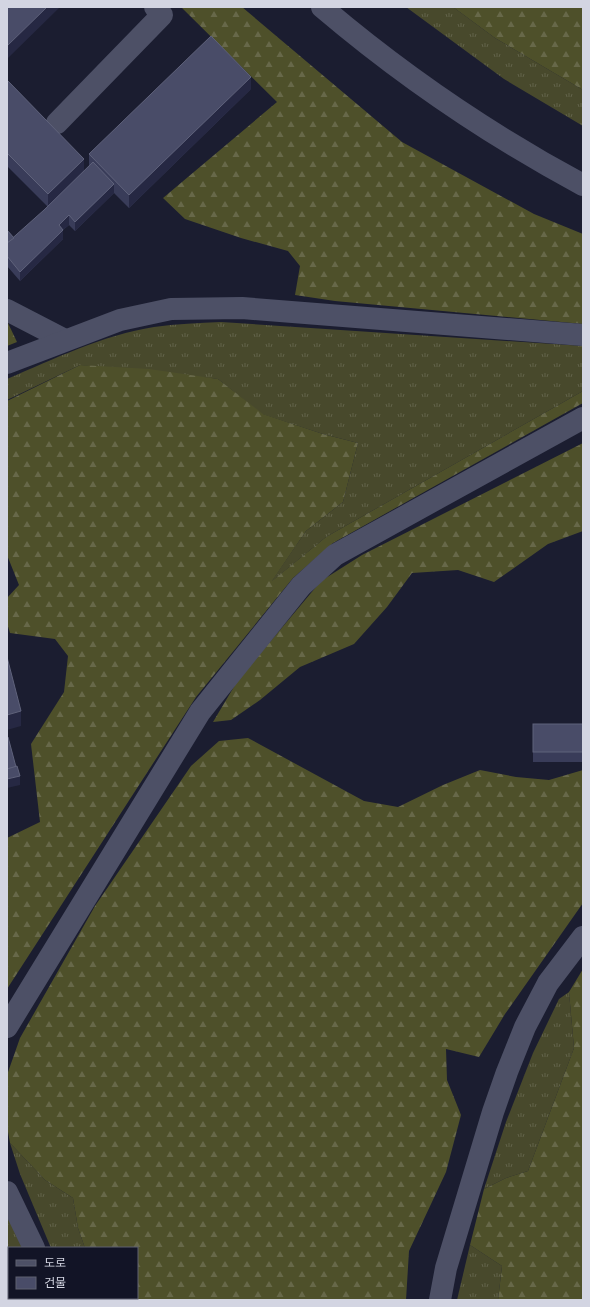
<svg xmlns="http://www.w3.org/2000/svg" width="590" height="1307" viewBox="0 0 590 1307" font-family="Spectral,'Noto Sans KR',serif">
  <defs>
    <pattern id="grass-tufts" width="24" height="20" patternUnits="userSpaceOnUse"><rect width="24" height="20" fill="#48492c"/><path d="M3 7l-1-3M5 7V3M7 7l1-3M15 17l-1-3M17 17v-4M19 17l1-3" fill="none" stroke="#62624a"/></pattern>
    <pattern id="forest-firs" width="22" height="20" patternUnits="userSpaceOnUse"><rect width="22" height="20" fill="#4e502a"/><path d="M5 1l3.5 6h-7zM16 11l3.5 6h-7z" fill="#676849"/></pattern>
  </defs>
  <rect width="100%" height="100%" fill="#1b1d30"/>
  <g fill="url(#grass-tufts)">
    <path d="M 406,7 L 453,7 L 495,38 L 583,90 L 583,126 L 504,79 Z"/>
    <path d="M 221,322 L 583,346 L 583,391 L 326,537 L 271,582 L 306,531 L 343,502 L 358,443 L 323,434 L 262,414 L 218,379 L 80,365 L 7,400 L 7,379 C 54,359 103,335 154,327 C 176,324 199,323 221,322 Z"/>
    <path d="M 569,992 L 574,1048 L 528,1171 L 506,1178 L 484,1189 L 506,1122 L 533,1053 L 559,999 Z"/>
    <path d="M 10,1143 L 45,1180 L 73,1198 L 78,1228 L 85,1248 L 51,1248 L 20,1174 Z"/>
    <path d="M 7,1205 L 25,1248 L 9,1248 L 9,1298 L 46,1298 L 47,1300 L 7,1300 Z"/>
    <path d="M 470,1245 L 502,1266 L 498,1300 L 457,1300 Z"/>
  </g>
  <g fill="url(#forest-firs)">
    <path d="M 181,7 L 242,7 L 402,142 L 534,214 L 583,234 L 583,324 L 335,301 L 295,295 L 300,266 L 288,251 L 241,238 L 185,219 L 163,198 L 277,102 Z"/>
    <path d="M 453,7 L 583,7 L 583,90 L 495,38 Z"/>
    <path d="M 7,321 L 17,342 L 7,346 Z"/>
    <path d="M 80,365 L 149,369 L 218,379 L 263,414 L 323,434 L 358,443 L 343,502 L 306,531 L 272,581 L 326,537 L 583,391 L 583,403 L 333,543 L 293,578 L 196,697 L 7,989 L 7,838 L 40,822 L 31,744 L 64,692 L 68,656 L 55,639 L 10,633 L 7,623 L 7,598 L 19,585 L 7,555 L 7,401 Z"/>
    <path d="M 583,443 L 583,531 L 548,544 L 494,582 L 458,570 L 412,573 L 387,607 L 354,644 L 300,667 L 260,700 L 231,720 L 213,722 L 238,680 L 321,581 L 362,555 Z"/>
    <path d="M 248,738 L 364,801 L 398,807 L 443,785 L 480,770 L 516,777 L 549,780 L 583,770 L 583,903 L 505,1014 L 479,1057 L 446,1049 L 447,1080 L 461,1115 L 446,1172 L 409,1251 L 406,1300 L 90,1300 L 90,1298 L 137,1298 L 137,1248 L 85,1248 L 78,1228 L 73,1198 L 45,1180 L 10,1143 L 7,1126 L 7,1075 L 20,1038 L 95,906 L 191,766 L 219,741 Z"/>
    <path d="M 583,969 L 583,1300 L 498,1300 L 502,1266 L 470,1245 L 484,1189 L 506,1178 L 528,1171 L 574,1048 L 569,992 Z"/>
  </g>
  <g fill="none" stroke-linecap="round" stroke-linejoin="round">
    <g stroke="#4d5066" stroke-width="22">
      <path d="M 322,7 C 402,75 490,135 583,185"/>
      <path d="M 57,123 L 162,15 L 155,7"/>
      <path d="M 7,310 L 65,340"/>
      <path d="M 7,363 L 120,320 L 171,309 L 242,308 L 583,335"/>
      <path d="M 7,1027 L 200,712 L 301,586 L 335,555 L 583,418"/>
      <path d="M 7,1192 L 34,1248"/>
      <path d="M 57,1298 L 58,1300"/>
      <path d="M 440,1300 L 446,1268 L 493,1112 L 507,1072 L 525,1027 L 548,983 L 583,937"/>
    </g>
  </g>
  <g fill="#393c59">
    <path d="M 7,81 L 84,172 L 89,167 L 89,154 L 251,89 L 129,208 L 114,193 L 75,231 L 69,225 L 63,230 L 63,239 L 20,281 L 7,266 L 7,230 L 14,238 L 48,207 L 7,166 Z"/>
    <rect x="533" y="724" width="50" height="38"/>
  </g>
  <g fill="#262843">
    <path d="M 47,7 L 60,7 L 7,59 L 7,46 Z"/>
    <path d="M 251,77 L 251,89 L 129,208 L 129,195 Z"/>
    <path d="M 84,159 L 84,172 L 48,207 L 48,194 Z"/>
    <path d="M 114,184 L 114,193 L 75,231 L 75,222 Z"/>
    <path d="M 69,215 L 69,225 L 63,230 L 63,239 L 20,281 L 20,272 L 59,225 Z"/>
    <path d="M 21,711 L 21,726 L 7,730 L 7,715 Z"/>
    <path d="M 20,776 L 20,785 L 7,788 L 7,779 Z"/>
  </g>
  <g fill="#494c68" stroke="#5f627b">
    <path d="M 7,7 L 47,7 L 7,46 Z"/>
    <path d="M 211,36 L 251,77 L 129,195 L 89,154 Z"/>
    <path d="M 7,81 L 8,81 L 84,159 L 48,194 L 7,153 Z"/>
    <path d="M 93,162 L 114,184 L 75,222 L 69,215 L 59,225 L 63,230 L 20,272 L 7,256 L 7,243 L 44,210 Z"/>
    <path d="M 7,230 L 14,238 L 7,243 Z"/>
    <path d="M 7,657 L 21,711 L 7,715 Z"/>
    <rect x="533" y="724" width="50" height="28"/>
    <path d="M 8,737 L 16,767 L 7,769 L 7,738 Z"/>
    <path d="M 17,766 L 20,776 L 7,779 L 7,769 Z"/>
  </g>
  <rect width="590" height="1307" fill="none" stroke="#d3d5e2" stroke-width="16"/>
  <rect x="8" y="1247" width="130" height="52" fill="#121426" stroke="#5f6171"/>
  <rect x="16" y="1260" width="20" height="6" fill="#4d5066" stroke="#5f6171"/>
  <text x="44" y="1267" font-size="12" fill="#d3d5e2">도로</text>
  <rect x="16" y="1277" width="20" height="12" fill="#494c68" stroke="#5f6171"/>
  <text x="44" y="1287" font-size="12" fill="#d3d5e2">건물</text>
</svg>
